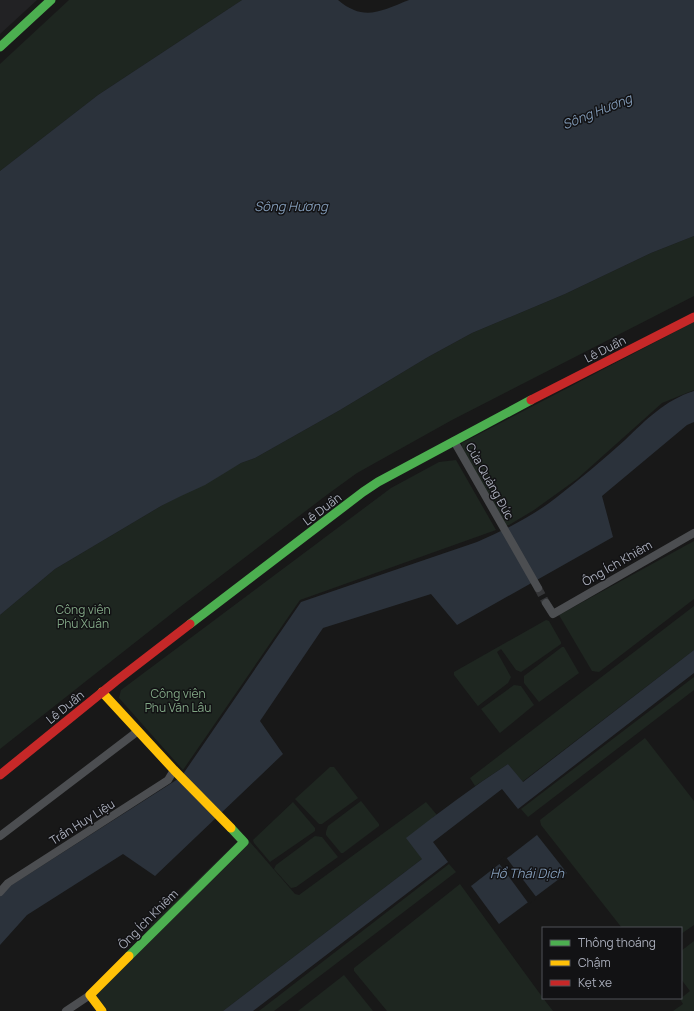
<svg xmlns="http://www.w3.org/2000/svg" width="694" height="1011" viewBox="0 0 694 1011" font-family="Manrope,sans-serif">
  <rect width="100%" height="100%" fill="#181818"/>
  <path fill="#222224" d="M 0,0 L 37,0 L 0,34 Z"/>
  <g fill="#1e2620">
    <path d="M 69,0 L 242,0 L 98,95 L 0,171 L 0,64 Z"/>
    <path d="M 694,236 L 694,296 L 452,420 L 357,473 L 328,494 L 180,607 L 0,749 L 0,615 L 55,569 L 161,506 L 241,463 L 255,458 L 340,410 L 428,357 L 472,333 L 565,294 L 651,253 Z"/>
    <path d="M 694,322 L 694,390 L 662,403 L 577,479 L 534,510 L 509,525 L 505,526 L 462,447 L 462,443 Z"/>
    <path d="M 456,460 L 496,530 L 300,600 L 183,770 L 119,698 L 121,690 L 391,488 L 439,462 Z"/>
    <path d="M 694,541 L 694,599 L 599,672 L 592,671 L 559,615 Z"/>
    <path d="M 694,606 L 694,650 L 522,782 L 508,764 L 475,786 L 470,778 Z"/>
    <path d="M 546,620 L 549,621 L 561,642 L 561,644 L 521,672 L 516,670 L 501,649 L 497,652 L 511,677 L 508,683 L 478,706 L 477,705 L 454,675 L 454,672 Z"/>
    <path d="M 562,647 L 564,647 L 579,673 L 539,702 L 524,683 L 524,676 Z"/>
    <path d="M 694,677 L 694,690 L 528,817 L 521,809 Z"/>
    <path d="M 514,685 L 521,686 L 534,705 L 500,733 L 499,732 L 481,709 Z"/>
    <path d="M 645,738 L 694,801 L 694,925 L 681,934 L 681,928 L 622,928 L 541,825 L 540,820 Z"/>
    <path d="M 330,767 L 334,767 L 358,798 L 322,824 L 319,824 L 295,799 Z"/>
    <path d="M 361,801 L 379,824 L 379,826 L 343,853 L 341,853 L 326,835 L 326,832 L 328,826 Z"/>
    <path d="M 293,802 L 315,828 L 315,831 L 270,862 L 254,843 L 253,840 Z"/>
    <path d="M 426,802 L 437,815 L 433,817 L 422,859 L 223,1011 L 108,1011 L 95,994 L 153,923 L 244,835 L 295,894 L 299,895 Z"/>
    <path d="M 315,836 L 322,837 L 338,857 L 296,887 L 291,888 L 274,869 L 276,865 Z"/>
    <path d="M 449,864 L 456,872 L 274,1011 L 259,1011 Z"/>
    <path d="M 460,884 L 543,998 L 553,1011 L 387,1011 L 354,971 L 354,968 Z"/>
    <path d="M 694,941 L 694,1011 L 673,1011 L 683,1004 L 680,999 L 690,991 L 681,979 L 681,951 Z"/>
    <path d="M 344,975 L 373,1011 L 298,1011 Z"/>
  </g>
  <g fill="#2b323b">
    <path d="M 242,0 L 338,0 C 364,22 381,11 409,0 L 694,0 L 694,236 L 651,253 L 565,294 L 472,333 L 428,357 L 340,410 L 255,458 L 241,463 L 205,485 L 181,496 L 161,506 L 55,569 L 0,615 L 0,171 L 98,95 Z"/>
    <path d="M 694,391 L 694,422 L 687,425 L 602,496 L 613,537 L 457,625 L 431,594 L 323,628 L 260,721 L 283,754 L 155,876 L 123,854 L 27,915 L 0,945 L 0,895 L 4,890 L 181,777 L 301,602 L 477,542 C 505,530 533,516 557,497 C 580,479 603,460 625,440 C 646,420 665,400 694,391 Z"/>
    <path d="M 694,650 L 694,673 L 518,809 L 502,789 L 433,842 L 448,862 L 253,1011 L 223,1011 L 422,859 L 406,838 C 439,812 473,787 508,764 L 523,782 Z"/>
    <path d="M 537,835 L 567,873 L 499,924 L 471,886 Z"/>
  </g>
  <path fill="#181818" d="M 505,856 L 537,898 L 529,904 L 498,862 Z"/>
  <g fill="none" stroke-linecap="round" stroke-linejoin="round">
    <path stroke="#353638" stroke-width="8" stroke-dasharray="8 4" stroke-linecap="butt" d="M 538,588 L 546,603"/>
    <g stroke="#4c4e51" stroke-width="8">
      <path d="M 454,441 L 538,588"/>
      <path d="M 546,603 L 553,614 L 694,533"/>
      <path d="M 0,836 L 138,731"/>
      <path d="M 0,892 L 8,883 L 168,780 L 174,770"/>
      <path d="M 66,1011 L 90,995"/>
    </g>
    <g stroke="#4caf50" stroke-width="9">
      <path d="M 0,47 L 51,0"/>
      <path d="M 190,624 L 363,492 L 378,482 L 531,400"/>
      <path d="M 129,956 L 244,842 L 231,828"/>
    </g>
    <g stroke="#ffc107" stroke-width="9">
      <path d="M 102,692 L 174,770 L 231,828"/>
      <path d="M 102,1011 L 90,995 L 129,956"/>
    </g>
    <g stroke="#c62828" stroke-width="9">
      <path d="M 531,400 L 694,317"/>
      <path d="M 0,775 L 116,681 L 190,624"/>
    </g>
  </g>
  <g text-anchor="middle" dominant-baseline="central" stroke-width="3" stroke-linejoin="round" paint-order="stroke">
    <g font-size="12" fill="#a9adba" stroke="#121214">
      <text transform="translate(605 349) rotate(-27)">Lê Duẩn</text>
      <text transform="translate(490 481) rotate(61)">Cửa Quảng Đức</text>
      <text transform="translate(322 509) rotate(-37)">Lê Duẩn</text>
      <text transform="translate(617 563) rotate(-30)">Ông Ích Khiêm</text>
      <text transform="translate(65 707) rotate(-39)">Lê Duẩn</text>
      <text transform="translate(82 822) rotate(-32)">Trần Huy Liệu</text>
      <text transform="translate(148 919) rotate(-45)">Ông Ích Khiêm</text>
    </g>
    <g font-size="12" fill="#80a584" stroke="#121214">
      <text x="83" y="609">Công viên<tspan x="83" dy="14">Phú Xuân</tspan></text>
      <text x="178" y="693">Công viên<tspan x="178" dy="14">Phu Văn Lâu</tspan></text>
    </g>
    <g font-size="13" font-style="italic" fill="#8099b5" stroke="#121214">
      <text transform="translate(597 111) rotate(-22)">Sông Hương</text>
      <text x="291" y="206">Sông Hương</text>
      <text x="527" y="873">Hồ Thái Dịch</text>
    </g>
  </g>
  <rect x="542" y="927" width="140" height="72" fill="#121214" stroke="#4e5056"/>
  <rect x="550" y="940" width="20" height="6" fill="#4caf50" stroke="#4e5056"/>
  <text x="578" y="947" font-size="12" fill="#a9adba">Thông thoáng</text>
  <rect x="550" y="960" width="20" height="6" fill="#ffc107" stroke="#4e5056"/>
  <text x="578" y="967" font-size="12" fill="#a9adba">Chậm</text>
  <rect x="550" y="980" width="20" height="6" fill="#c62828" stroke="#4e5056"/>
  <text x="578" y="987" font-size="12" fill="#a9adba">Kẹt xe</text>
</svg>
